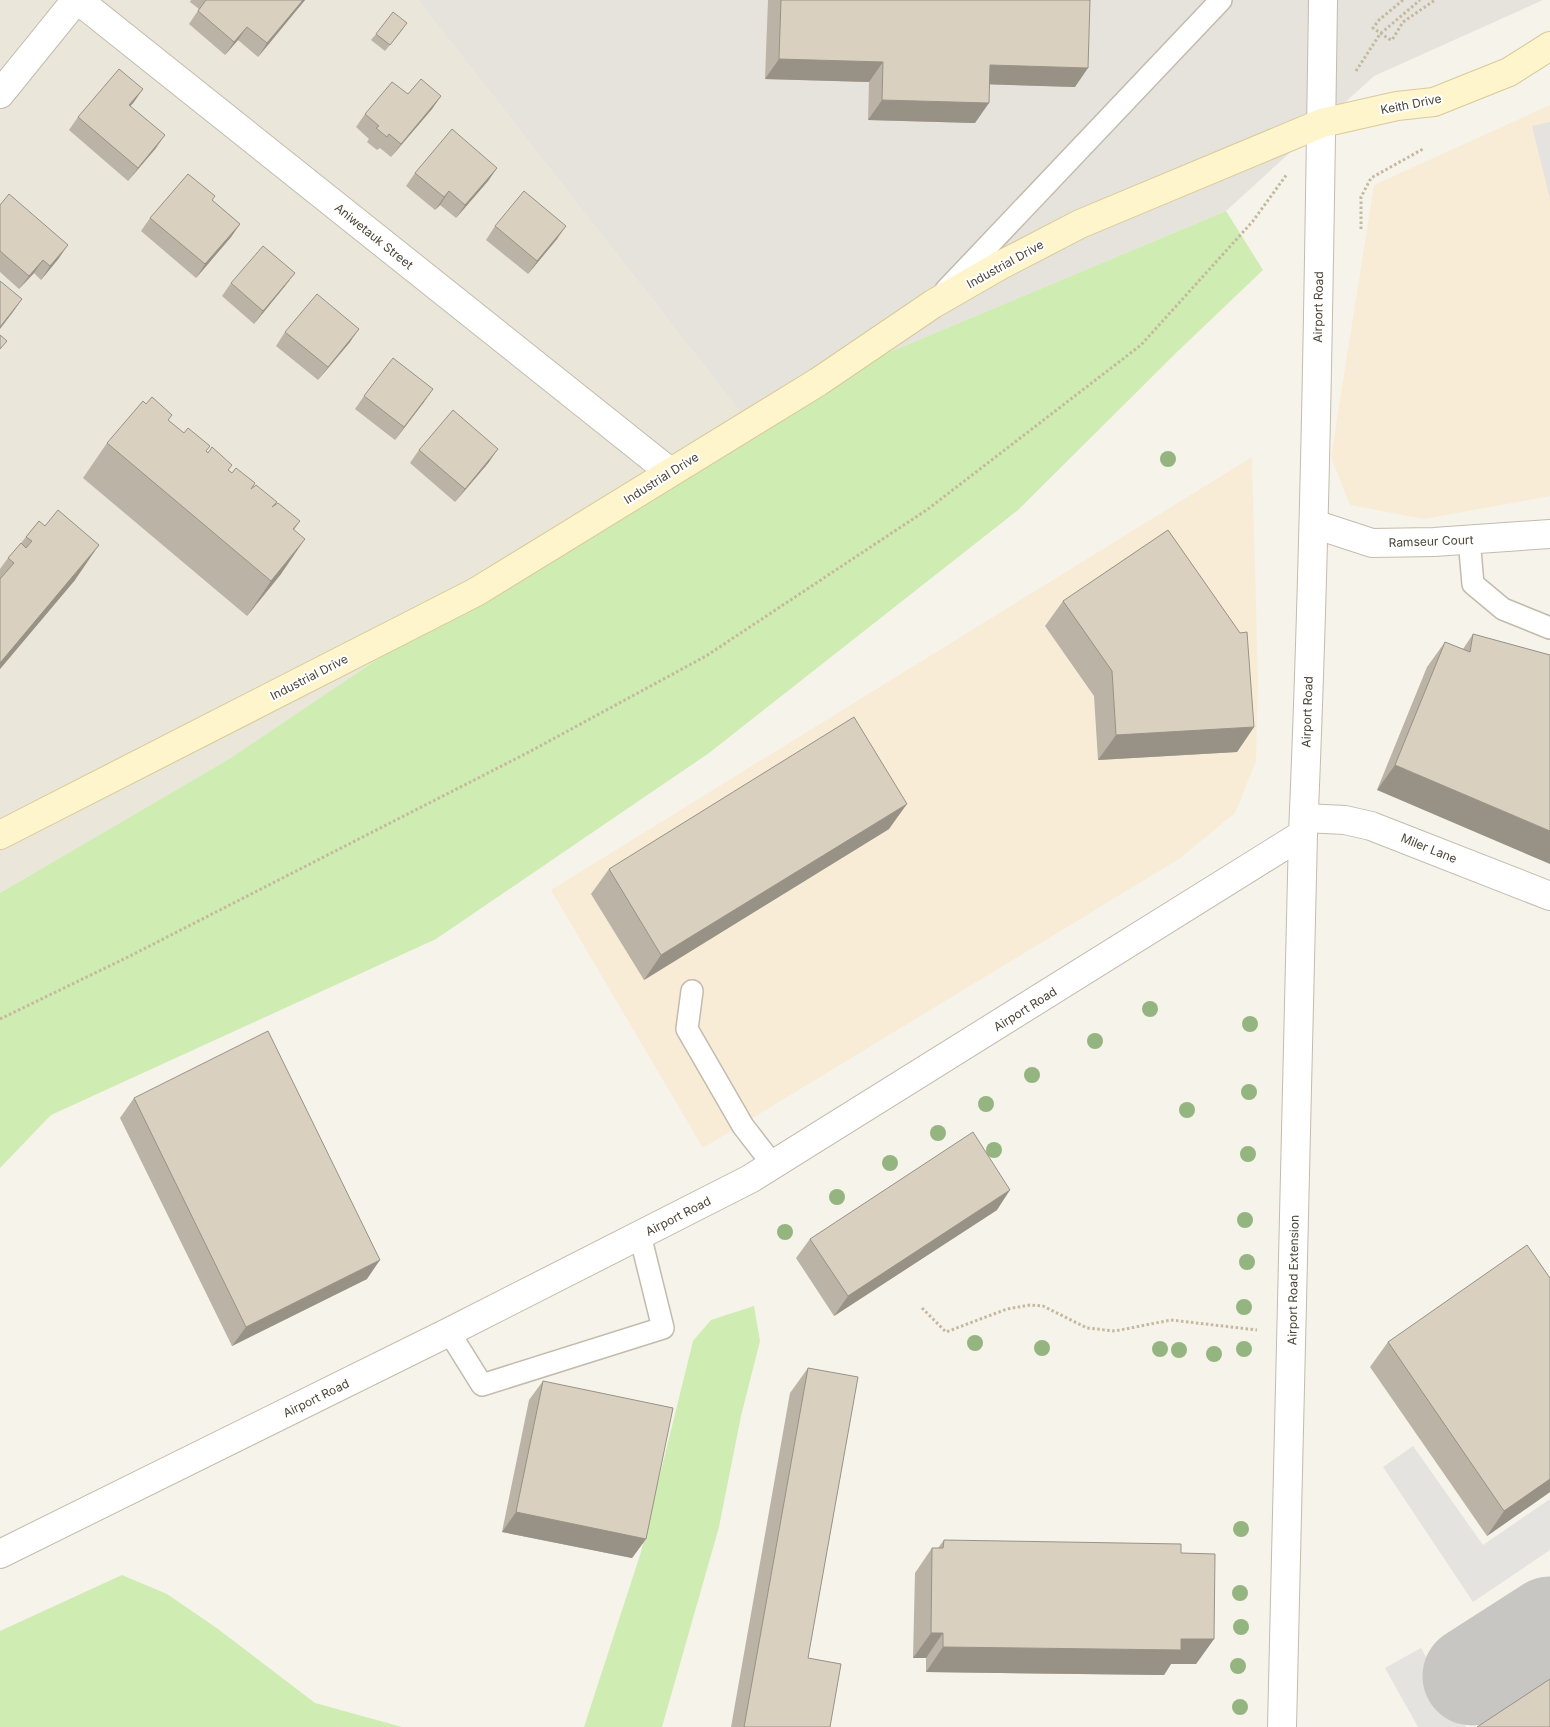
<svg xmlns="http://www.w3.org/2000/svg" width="1550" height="1727" viewBox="0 0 1550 1727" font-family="Inter,sans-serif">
  <rect width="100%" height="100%" fill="#f6f3eb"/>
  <path fill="#eae6d9" d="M 0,0 L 418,0 L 742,414 L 229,759 L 0,893 Z"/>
  <g fill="#f8ecd6">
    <path d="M 1550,105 L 1550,496 L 1424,519 L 1350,505 L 1331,457 L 1374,185 Z"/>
    <path d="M 1252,457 L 1258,681 L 1256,761 L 1235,813 L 1179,859 L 703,1148 L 551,890 Z"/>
  </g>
  <path fill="#e6e2dc" d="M 418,0 L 1543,0 L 1374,76 L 1226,211 L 742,414 Z"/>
  <g fill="#cfecb2">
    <path d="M 1226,211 L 1263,270 L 1177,352 L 1018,510 L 709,753 L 436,939 L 51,1115 L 0,1168 L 0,893 L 229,759 L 742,414 Z"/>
    <path d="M 754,1306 L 760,1341 L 741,1416 L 719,1527 L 662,1727 L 584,1727 L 641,1552 L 693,1341 L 711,1320 Z"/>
    <path d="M 122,1575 L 167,1594 L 218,1629 L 315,1703 L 402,1727 L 0,1727 L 0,1631 Z"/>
  </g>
  <g fill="#e5e3df">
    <path d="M 1550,122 L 1550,199 L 1532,126 Z"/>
    <path d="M 1413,1446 L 1483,1545 L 1550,1499 L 1550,1550 L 1473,1602 L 1383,1467 Z"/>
    <path d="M 1421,1648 L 1466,1727 L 1418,1727 L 1385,1668 Z"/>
  </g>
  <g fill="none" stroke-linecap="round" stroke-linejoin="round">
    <path stroke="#c8c6c2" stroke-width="99" d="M 1472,1676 L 1550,1626"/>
    <g stroke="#c3bcad" stroke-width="24">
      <g id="lane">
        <path d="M 946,290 L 1221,0"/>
        <path d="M 1469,539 L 1473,584 L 1503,609 L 1550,628"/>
        <path d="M 692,991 L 687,1029 L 743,1126 L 774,1166"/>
        <path d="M 449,1332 L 482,1385 L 663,1328 L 640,1235"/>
      </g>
    </g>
    <g stroke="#c3bcad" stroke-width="30">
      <g id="street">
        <path d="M 78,0 L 670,472"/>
        <path d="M 0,94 L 76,0"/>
        <path d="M 1314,524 L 1372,543 L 1434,542 L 1550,534"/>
        <path d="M 1304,818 L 1345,820 L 1371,826 L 1550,896"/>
        <path d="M 0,1554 L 449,1332 L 750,1179 L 1303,834 C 1315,556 1319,278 1323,0"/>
        <path d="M 1282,1727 L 1303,834"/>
      </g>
    </g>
    <g stroke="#d8ca99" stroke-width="30">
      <path id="secondary" d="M 0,835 L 476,592 L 818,382 L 933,304 L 999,266 L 1080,224 L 1322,123 L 1397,106 L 1434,102 L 1509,72 L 1550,46"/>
    </g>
    <g stroke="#c5b99d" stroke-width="3" stroke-dasharray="2.5 2.5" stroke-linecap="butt">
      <path d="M 1403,0 L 1379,20 L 1373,28 L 1389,39 L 1392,40 L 1403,22 L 1435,0"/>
      <path d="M 1356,71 L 1380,34 L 1420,0"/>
      <path d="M 1361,229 L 1361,197 L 1371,178 L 1423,149"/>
      <path d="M 0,1019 L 128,957 L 529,752 L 706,656 L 928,509 L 1141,345 L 1253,221 L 1287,174"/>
      <path d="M 922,1308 L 946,1332 L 1007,1309 L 1030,1305 L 1043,1306 L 1087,1328 L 1115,1331 L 1171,1320 L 1257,1330"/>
    </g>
    <use href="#lane" stroke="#fff" stroke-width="21"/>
    <use href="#street" stroke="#fff" stroke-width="28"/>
    <use href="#secondary" stroke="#fff5cc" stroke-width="28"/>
  </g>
  <g fill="#94b57f">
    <circle cx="1168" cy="459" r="8"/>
    <circle cx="1150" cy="1009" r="8"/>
    <circle cx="1250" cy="1024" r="8"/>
    <circle cx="1095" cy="1041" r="8"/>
    <circle cx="1032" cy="1075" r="8"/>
    <circle cx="1249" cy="1092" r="8"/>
    <circle cx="986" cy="1104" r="8"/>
    <circle cx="1187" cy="1110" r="8"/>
    <circle cx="938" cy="1133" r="8"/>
    <circle cx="994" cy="1150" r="8"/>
    <circle cx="1248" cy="1154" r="8"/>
    <circle cx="890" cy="1163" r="8"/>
    <circle cx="837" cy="1197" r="8"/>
    <circle cx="1245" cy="1220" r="8"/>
    <circle cx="785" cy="1232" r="8"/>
    <circle cx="1247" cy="1262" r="8"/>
    <circle cx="1244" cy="1307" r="8"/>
    <circle cx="975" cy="1343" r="8"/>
    <circle cx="1042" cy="1348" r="8"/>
    <circle cx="1160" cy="1349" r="8"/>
    <circle cx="1244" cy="1349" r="8"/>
    <circle cx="1179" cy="1350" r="8"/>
    <circle cx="1214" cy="1354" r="8"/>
    <circle cx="1241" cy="1529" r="8"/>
    <circle cx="1240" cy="1593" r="8"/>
    <circle cx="1241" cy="1627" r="8"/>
    <circle cx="1238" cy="1666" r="8"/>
    <circle cx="1240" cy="1707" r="8"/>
  </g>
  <g fill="#bbb3a5">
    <path d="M 191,0 L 305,0 L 258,57 L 238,40 L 225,55 L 189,24 L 199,9 L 190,2 Z"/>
    <path d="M 768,0 L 1090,0 L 1075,87 L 989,84 L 975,123 L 868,120 L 869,82 L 765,79 Z"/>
    <path d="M 403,29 L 385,51 L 371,40 L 376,34 Z"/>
    <path d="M 408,94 L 441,96 L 432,109 L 391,157 L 380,148 L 377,150 L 367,142 L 369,139 L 356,127 L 365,114 Z"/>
    <path d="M 134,102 L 130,106 L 156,148 L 128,181 L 69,130 L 78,117 Z"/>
    <path d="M 497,168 L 488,181 L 456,218 L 440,205 L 435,210 L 406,186 L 415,173 Z"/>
    <path d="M 212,200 L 240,224 L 231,237 L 196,278 L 141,231 L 150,218 Z"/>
    <path d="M 0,205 L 59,258 L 41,280 L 34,273 L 19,289 L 0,272 Z"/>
    <path d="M 495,226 L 557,239 L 528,274 L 486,240 Z"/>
    <path d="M 295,273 L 285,286 L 254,324 L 222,296 L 231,283 Z"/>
    <path d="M 285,332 L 350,342 L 318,380 L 276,346 Z"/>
    <path d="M 364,396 L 424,402 L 395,440 L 355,409 Z"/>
    <path d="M 168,420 L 273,507 L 300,521 L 294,530 L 281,574 L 247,616 L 83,478 L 107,443 Z"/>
    <path d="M 419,450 L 489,462 L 455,502 L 410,463 Z"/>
    <path d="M 39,521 L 75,580 L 0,669 L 0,569 L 8,558 L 21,543 Z"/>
    <path d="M 1063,601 L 1254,727 L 1237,752 L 1098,760 L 1094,696 L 1045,626 Z"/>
    <path d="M 1473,634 L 1550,655 L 1377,790 L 1427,667 L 1445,642 L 1463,649 Z"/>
    <path d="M 889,829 L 644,980 L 591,894 L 609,869 Z"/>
    <path d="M 134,1098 L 367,1279 L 232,1346 L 120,1118 Z"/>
    <path d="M 997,1210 L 834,1316 L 796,1258 L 810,1239 Z"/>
    <path d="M 1388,1342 L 1550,1492 L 1487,1536 L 1370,1367 Z"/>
    <path d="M 808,1368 L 808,1658 L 830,1727 L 731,1727 L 790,1393 Z"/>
    <path d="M 543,1381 L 646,1539 L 632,1558 L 502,1532 L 529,1400 Z"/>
    <path d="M 944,1540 L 1181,1553 L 1214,1639 L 1196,1664 L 1171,1664 L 1164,1675 L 926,1672 L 926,1658 L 913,1658 L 915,1573 L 932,1548 L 938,1548 Z"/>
  </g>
  <g fill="#989286">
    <path d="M 303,0 L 305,0 L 258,57 L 267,43 Z"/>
    <path d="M 247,27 L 238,40 L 225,55 L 234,42 Z"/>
    <path d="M 779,59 L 883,62 L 869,82 L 765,79 Z"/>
    <path d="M 990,65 L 1088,68 L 1075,87 L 976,84 Z"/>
    <path d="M 143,89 L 134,102 L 120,118 L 129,105 Z"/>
    <path d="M 441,96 L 432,109 L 391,157 L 401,144 Z"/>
    <path d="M 882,100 L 989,103 L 975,123 L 868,120 Z"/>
    <path d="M 165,135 L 156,148 L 128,181 L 138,168 Z"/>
    <path d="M 497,168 L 488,181 L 456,218 L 465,205 Z"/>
    <path d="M 449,191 L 440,205 L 435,210 L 444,197 Z"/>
    <path d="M 240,224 L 231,237 L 196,278 L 205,264 Z"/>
    <path d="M 566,226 L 557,239 L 528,274 L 537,261 Z"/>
    <path d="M 68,245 L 59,258 L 41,280 L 50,266 Z"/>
    <path d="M 43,260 L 34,273 L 19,289 L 29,276 Z"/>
    <path d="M 295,273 L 285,286 L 254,324 L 263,311 Z"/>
    <path d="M 22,299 L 13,312 L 0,329 L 0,327 Z"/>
    <path d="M 359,329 L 350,342 L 318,380 L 328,367 Z"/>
    <path d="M 433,389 L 424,402 L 395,440 L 404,427 Z"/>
    <path d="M 498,449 L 489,462 L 455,502 L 465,489 Z"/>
    <path d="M 305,539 L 281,574 L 247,616 L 271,581 Z"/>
    <path d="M 99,545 L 75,580 L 0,669 L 0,663 Z"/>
    <path d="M 1254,727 L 1237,752 L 1098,760 L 1116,735 Z"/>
    <path d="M 1395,765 L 1550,831 L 1550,864 L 1377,790 Z"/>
    <path d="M 907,804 L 889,829 L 644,980 L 661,955 Z"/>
    <path d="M 1010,1190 L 997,1210 L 834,1316 L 848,1296 Z"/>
    <path d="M 380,1260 L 367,1279 L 232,1346 L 246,1327 Z"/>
    <path d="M 1550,1479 L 1550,1492 L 1487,1536 L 1504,1511 Z"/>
    <path d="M 516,1512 L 646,1539 L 632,1558 L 502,1532 Z"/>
    <path d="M 931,1633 L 943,1633 L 926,1658 L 913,1658 Z"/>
    <path d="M 1181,1639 L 1214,1639 L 1196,1664 L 1171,1664 L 1164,1675 L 926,1672 L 943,1647 Z"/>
  </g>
  <g fill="#d9d0c0" stroke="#989286">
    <path d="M 206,0 L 303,0 L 267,43 L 247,27 L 234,42 L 198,11 Z"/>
    <path d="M 781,0 L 1090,0 L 1088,68 L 990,65 L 989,103 L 882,100 L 883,62 L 779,59 Z"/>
    <path d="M 393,12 L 407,23 L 390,45 L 376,34 Z"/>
    <path d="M 119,69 L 143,89 L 129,105 L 165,135 L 138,168 L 78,117 Z"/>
    <path d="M 421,79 L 441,96 L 401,144 L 389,134 L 387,137 L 376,128 L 379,126 L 365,114 L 392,82 L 408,94 Z"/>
    <path d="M 452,129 L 497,168 L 465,205 L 449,191 L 444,197 L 415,173 Z"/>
    <path d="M 188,174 L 215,196 L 212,200 L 240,224 L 205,264 L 150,218 Z"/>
    <path d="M 524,191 L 566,226 L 537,261 L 495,226 Z"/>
    <path d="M 9,194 L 68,245 L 50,266 L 43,260 L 29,276 L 0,251 L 0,205 Z"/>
    <path d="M 263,246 L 295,273 L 263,311 L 231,283 Z"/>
    <path d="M 0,281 L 22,299 L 0,327 Z"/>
    <path d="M 317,294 L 359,329 L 328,367 L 285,332 Z"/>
    <path d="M 0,335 L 7,341 L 0,349 Z"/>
    <path d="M 393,358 L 433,389 L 404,427 L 364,396 Z"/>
    <path d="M 152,397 L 172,415 L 168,420 L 184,433 L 188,428 L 210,446 L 206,451 L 208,453 L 212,447 L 232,465 L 228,470 L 232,473 L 236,468 L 255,483 L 251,489 L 256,485 L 277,502 L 272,507 L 278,503 L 300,521 L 293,529 L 305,539 L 271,581 L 107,443 L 143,401 L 146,404 Z"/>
    <path d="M 453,410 L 498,449 L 465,489 L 419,450 Z"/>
    <path d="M 58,510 L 99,545 L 0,663 L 0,579 L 14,563 L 8,558 L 21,543 L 26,548 L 32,541 L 26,537 L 39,521 L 45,526 Z"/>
    <path d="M 1168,530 L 1240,633 L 1247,632 L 1254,727 L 1116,735 L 1112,671 L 1063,601 Z"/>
    <path d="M 1473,634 L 1550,655 L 1550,831 L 1395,765 L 1445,642 L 1470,652 Z"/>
    <path d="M 854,717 L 907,804 L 661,955 L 609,869 Z"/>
    <path d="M 268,1031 L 380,1260 L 246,1327 L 134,1098 Z"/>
    <path d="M 973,1132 L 1010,1190 L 848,1296 L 810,1239 Z"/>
    <path d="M 1527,1245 L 1550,1278 L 1550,1479 L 1504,1511 L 1388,1342 Z"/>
    <path d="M 808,1368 L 858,1377 L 808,1658 L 841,1664 L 830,1727 L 744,1727 Z"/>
    <path d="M 543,1381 L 673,1408 L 646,1539 L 516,1512 Z"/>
    <path d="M 944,1540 L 1181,1544 L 1181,1553 L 1215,1554 L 1214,1639 L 1181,1639 L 1181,1650 L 943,1647 L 943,1633 L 931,1633 L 932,1548 L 943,1548 Z"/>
    <path d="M 1550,1679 L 1550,1727 L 1477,1727 Z"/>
  </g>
  <g text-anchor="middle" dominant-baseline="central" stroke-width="4" stroke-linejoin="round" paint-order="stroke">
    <g font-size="12" fill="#4b4538" stroke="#fff">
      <text transform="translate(1411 104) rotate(-11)">Keith Drive</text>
      <text transform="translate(374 236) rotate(39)">Aniwetauk Street</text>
      <text transform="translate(1005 264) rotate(-29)">Industrial Drive</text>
      <text transform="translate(1318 307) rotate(-89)">Airport Road</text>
      <text transform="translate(661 478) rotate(-32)">Industrial Drive</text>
      <text transform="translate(1431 541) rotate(-2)">Ramseur Court</text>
      <text transform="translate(309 677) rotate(-27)">Industrial Drive</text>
      <text transform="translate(1307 712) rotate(-88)">Airport Road</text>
      <text transform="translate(1429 848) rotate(22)">Miler Lane</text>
      <text transform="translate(1025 1009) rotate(-32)">Airport Road</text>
      <text transform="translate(678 1216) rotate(-27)">Airport Road</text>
      <text transform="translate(1293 1280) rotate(-89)">Airport Road Extension</text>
      <text transform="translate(316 1398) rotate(-26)">Airport Road</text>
    </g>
  </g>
</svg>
